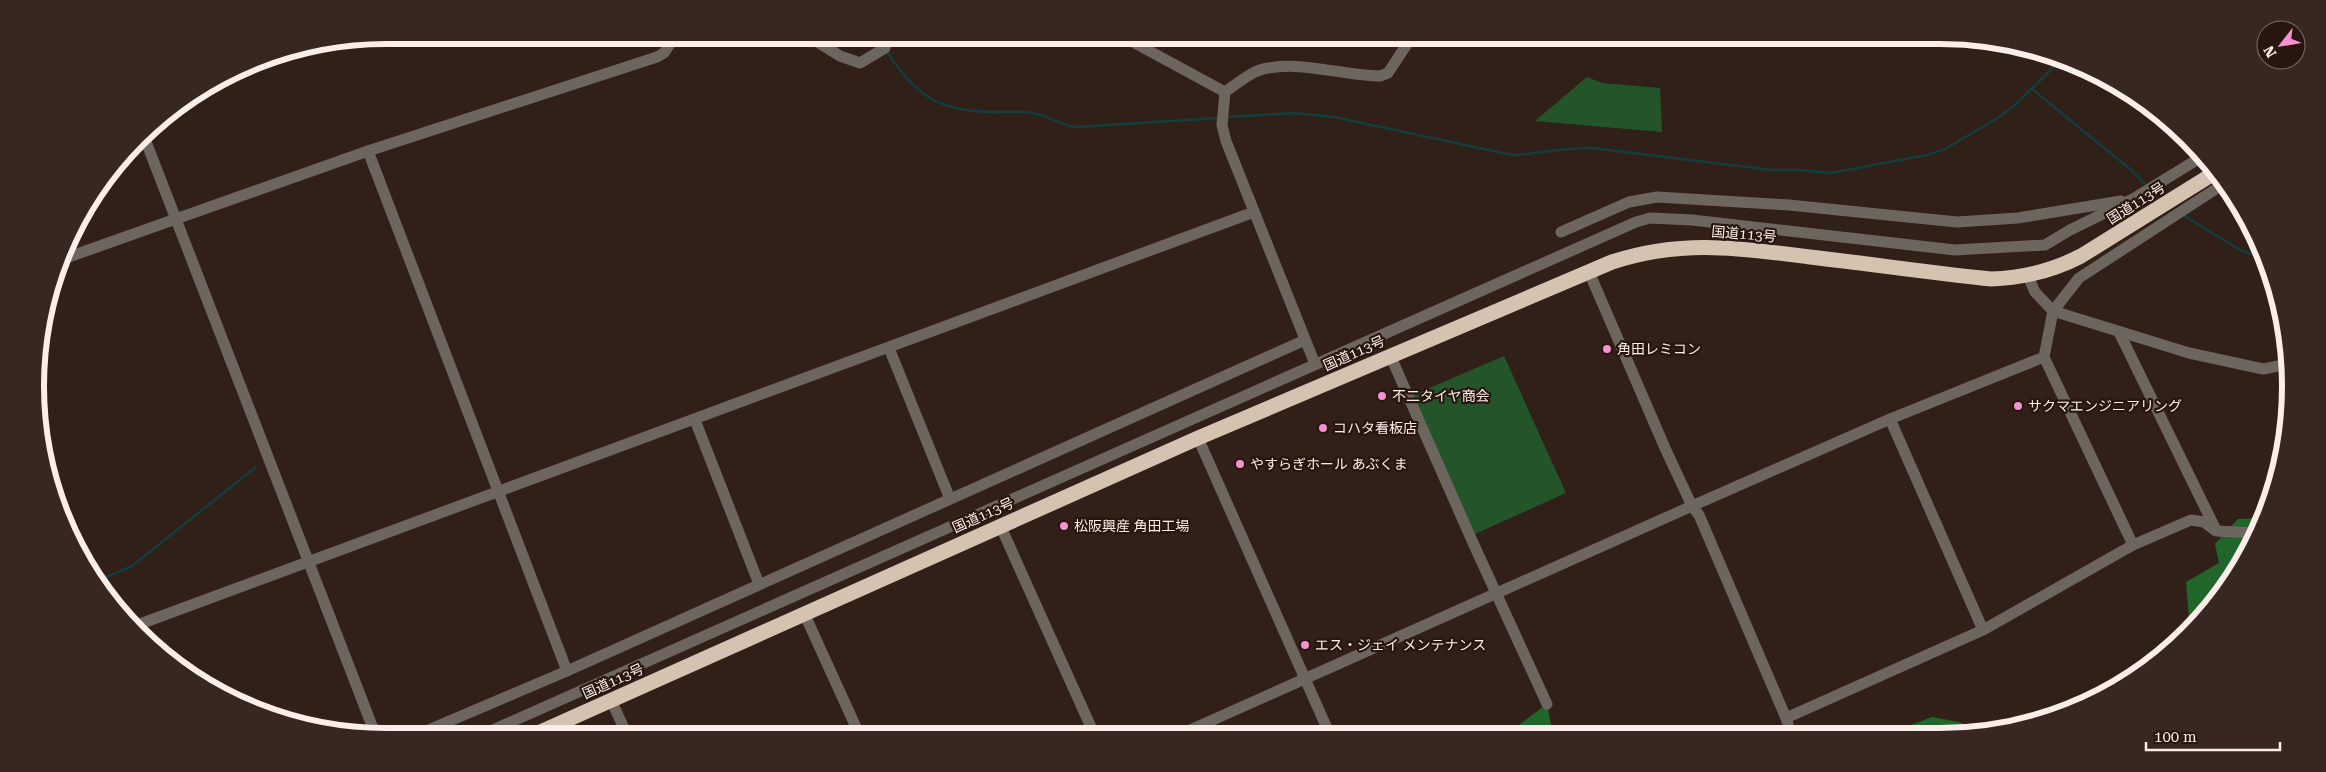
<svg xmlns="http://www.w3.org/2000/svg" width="2326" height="772" viewBox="0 0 2326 772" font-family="'Roboto Serif','Noto Sans JP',serif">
  <rect width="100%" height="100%" fill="#312017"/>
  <g fill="#24552a">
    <path d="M 1587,77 L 1602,83 L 1660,88 L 1662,132 L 1535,121 Z"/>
    <path d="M 1504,356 L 1566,493 L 1475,534 L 1413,395 Z"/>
  </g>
  <g fill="#20662b">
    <path d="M 2261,518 L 2244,561 L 2190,632 L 2186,582 L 2219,563 L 2215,544 L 2238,519 Z"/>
    <path d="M 1547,704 L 1553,735 L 1510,735 L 1512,730 Z"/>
    <path d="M 1932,717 L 1959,722 L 1988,733 L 1903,734 L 1906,727 Z"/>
  </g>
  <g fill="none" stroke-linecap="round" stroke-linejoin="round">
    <g stroke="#133d3e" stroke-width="2.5">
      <path d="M 871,35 L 882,46"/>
      <path d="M 887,52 C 917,96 936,110 990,112 C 1004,112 1019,111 1033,113 C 1048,116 1061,125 1076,127 L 1219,118"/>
      <path d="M 2031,88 L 2130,169 L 2144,183"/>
      <path d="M 1227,117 L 1294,113 L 1334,117 L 1512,155 C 1539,154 1565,147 1592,148 L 1771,170 L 1799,170 L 1830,173 L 1927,155 L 1945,149 L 2001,116 L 2016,104 L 2049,72 L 2059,57"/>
      <path d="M 2183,215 L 2240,250 L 2267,260"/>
      <path d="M 95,582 L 132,566 L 256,467"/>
    </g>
    <g stroke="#6d665f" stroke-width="11">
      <path d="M 806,35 L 840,56 L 860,63 L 885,48 L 889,35"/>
      <path d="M 1120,35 L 1225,92"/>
      <path d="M 143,134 L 376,736"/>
      <path d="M 368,151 L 567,671"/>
      <path d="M 1561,232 L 1629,202 L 1657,197 L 1789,205 L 1957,222 L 2018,218 L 2121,201"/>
      <path d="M 63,259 L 368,151 L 657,57 L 664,53 L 676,35"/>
      <path d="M 1589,272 L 1665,448 L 1692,506 L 1699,515 L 1786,718 L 1791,734"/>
      <path d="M 2028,276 L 2035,292 L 2053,311 L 2189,353 L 2263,369 L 2289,364"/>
      <path d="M 2119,332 L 2215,528"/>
      <path d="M 889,348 L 950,499"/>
      <path d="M 1390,355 L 1474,545 L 1547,704"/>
      <path d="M 1315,364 L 1226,141 L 1222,125 L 1225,92 C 1235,85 1246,76 1257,71 C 1294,58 1342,76 1380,76 L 1388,73 L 1413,35"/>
      <path d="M 1890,419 L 1983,630"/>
      <path d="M 695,420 L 759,584"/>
      <path d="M 1198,438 L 1330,735"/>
      <path d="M 1000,525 L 1095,736"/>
      <path d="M 2133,545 L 2044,357 L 2053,311 L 2079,278 L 2225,183"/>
      <path d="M 804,613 L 860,736"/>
      <path d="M 132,627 L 1254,212"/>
      <path d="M 611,700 L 628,737"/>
      <path d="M 1786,718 L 1983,630 L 2133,545 L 2191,520 L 2204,522 L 2216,531 L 2255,533"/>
      <path d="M 1179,735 L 1692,506 L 1890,419 L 2044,357"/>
      <path d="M 412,737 L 567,671 L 1305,340"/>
      <path d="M 477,737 L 1636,222 L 1650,218 L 1692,220 L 1955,250 L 2045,245 L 2070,230 L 2133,199 L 2203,156"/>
    </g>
    <path stroke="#d3c3b0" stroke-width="15" d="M 529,737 L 1198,438 L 1612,262 C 1682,239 1739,248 1810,257 C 1871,264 1931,273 1991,279 C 2024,278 2052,271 2081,256 L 2216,172"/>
  </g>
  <g fill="#f690d0" stroke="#27160e" stroke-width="2">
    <circle cx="1607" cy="349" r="5"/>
    <circle cx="1382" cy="396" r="5"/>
    <circle cx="2018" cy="406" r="5"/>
    <circle cx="1323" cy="428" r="5"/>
    <circle cx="1240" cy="464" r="5"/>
    <circle cx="1064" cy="526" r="5"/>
    <circle cx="1305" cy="645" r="5"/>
  </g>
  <g text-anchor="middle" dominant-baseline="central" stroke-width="4.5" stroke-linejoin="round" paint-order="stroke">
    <g font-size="14" fill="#fbeee9" stroke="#27160e">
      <text transform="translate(2136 203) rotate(-32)">国道113号</text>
      <text transform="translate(1744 234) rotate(5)">国道113号</text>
      <text transform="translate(1354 353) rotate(-24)">国道113号</text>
      <text transform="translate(983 515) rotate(-24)">国道113号</text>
      <text transform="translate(613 681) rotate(-24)">国道113号</text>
    </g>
    <g font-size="14" fill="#fbeee9" stroke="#27160e" text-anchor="start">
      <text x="1617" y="349">角田レミコン</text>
      <text x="1392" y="396">不二タイヤ商会</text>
      <text x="2028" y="406">サクマエンジニアリング</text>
      <text x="1333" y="428">コハタ看板店</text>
      <text x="1250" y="464">やすらぎホール あぶくま</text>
      <text x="1074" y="526">松阪興産 角田工場</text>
      <text x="1315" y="645">エス・ジェイ メンテナンス</text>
    </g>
  </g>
  <path d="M0 0H2326V772H0ZM386 44H1940A342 342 0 0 1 2282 386V386A342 342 0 0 1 1940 728H386A342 342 0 0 1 44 386V386A342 342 0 0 1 386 44Z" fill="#382720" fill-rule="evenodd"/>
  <path fill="none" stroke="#fbeee9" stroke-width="6" d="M386 44H1940A342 342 0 0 1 2282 386V386A342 342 0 0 1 1940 728H386A342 342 0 0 1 44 386V386A342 342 0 0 1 386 44Z"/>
  <g transform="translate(2281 45) rotate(239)"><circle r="24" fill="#27160e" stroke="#7c6c66"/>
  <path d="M0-4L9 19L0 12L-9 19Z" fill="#f690d0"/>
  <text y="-8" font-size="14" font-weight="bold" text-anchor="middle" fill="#fbeee9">N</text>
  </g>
  <path d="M2146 742v8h134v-8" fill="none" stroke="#fbeee9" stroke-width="2.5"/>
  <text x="2154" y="742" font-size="15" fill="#fbeee9" stroke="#27160e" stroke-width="4" paint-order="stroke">100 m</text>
</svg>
